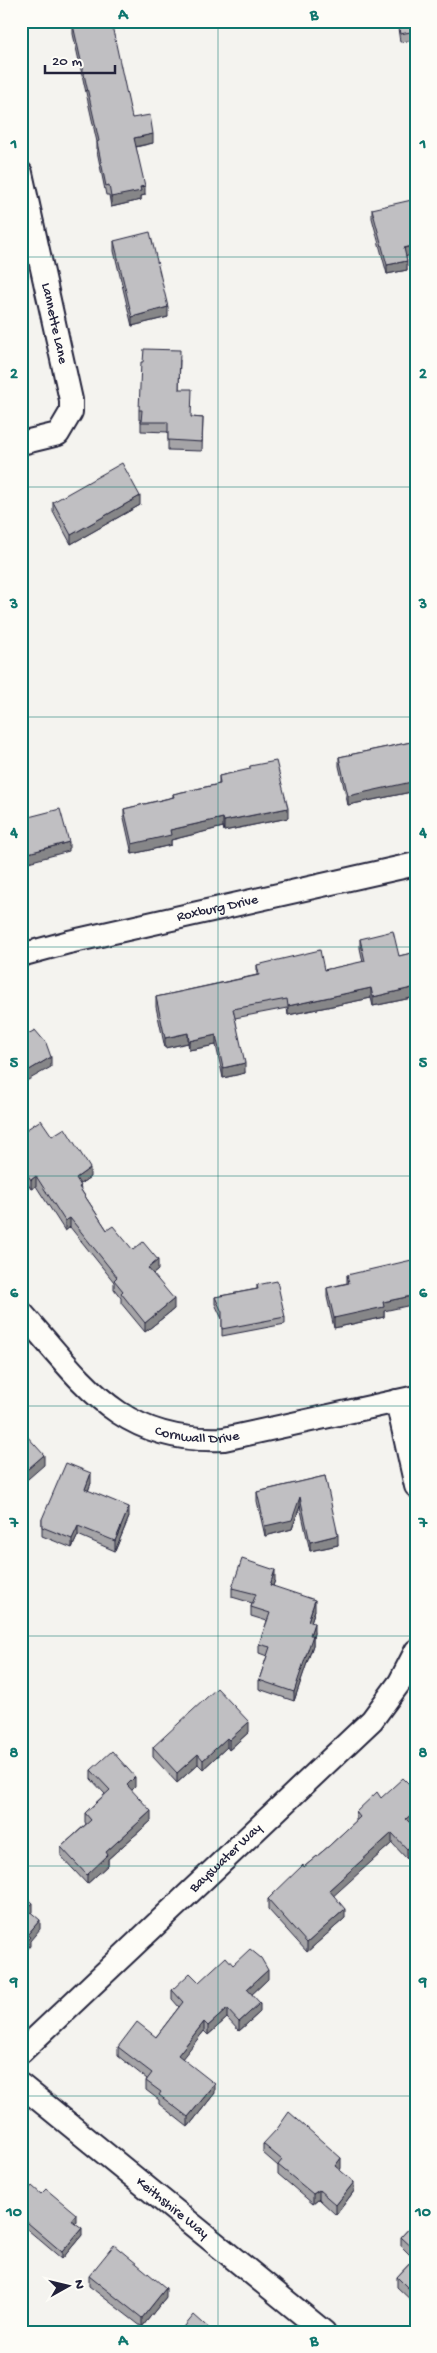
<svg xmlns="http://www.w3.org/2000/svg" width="437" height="2353" viewBox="0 0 437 2353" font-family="'Gochi Hand',sans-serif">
  <rect width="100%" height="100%" fill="#f4f3ef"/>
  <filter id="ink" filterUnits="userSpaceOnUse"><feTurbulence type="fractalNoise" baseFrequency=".02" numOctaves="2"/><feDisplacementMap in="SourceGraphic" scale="10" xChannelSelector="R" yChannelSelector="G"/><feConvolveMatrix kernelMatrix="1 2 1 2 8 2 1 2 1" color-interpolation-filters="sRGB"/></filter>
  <g filter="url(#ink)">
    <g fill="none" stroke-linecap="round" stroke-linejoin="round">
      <g stroke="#22223b" stroke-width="26">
        <g id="minor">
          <path id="s1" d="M 21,173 L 71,400 L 71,412 L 58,434 L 21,443"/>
          <path id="s2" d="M 21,955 L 69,942 L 416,864"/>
          <path id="s3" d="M 21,1312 C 83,1382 119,1444 224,1439 L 416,1397"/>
          <path d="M 397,1401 L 416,1486"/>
          <path id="s4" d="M 21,2052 L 372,1720 L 400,1682 L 416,1651"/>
          <path id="s5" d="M 21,2085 L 324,2332"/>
        </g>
      </g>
      <use href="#minor" stroke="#fdfcf7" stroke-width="22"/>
    </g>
    <g fill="#a5a4a7" stroke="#22223b">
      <path d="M 397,21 L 416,21 L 416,40 L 400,42 Z"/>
      <path d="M 73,25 L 132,118 L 153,143 L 136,147 L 145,195 L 141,196 L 141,200 L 111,207 L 109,195 L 106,195 L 97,151 L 97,142 L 73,34 Z"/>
      <path d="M 372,209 L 415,225 L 406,257 L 407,270 L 387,274 L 372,218 Z"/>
      <path d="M 114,241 L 168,317 L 132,326 L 114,251 Z"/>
      <path d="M 180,360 L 179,389 L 191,417 L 203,418 L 202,451 L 168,450 L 168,432 L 141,431 L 141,420 L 139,420 L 139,410 Z"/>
      <path d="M 53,502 L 140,505 L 71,544 L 53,511 Z"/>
      <path d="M 416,741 L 416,791 L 348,805 L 339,766 L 339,757 Z"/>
      <path d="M 250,766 L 288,818 L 224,831 L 223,827 L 171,840 L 171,845 L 132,854 L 124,818 L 124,809 L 173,797 L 173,794 L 219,784 L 219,776 L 250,770 Z"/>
      <path d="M 360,939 L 399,956 L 416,952 L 416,997 L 373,1006 L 371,998 L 288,1015 L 287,1008 L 235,1018 L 245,1073 L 223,1078 L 216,1045 L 189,1050 L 188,1043 L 165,1048 L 156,1007 L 156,997 L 257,975 L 257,965 L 324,970 L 363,962 L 360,948 Z"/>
      <path d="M 21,1133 L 52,1136 L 90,1177 L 80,1184 L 81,1190 L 107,1230 L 158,1270 L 153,1274 L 174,1309 L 145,1332 L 121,1303 L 121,1298 L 114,1289 L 114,1282 L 70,1227 L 65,1231 L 36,1186 L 31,1189 L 21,1174 Z"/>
      <path d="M 347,1275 L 384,1311 L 384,1317 L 334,1328 L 327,1297 L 327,1288 L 347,1283 Z"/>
      <path d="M 257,1285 L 285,1317 L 285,1324 L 222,1336 L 222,1319 L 215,1304 L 215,1297 L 257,1289 Z"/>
      <path d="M 325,1476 L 338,1545 L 310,1551 L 300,1506 L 292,1529 L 265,1536 L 257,1501 L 257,1492 Z"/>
      <path d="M 91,1483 L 88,1491 L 129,1517 L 115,1551 L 78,1535 L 72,1548 L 42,1536 L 42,1519 Z"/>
      <path d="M 275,1580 L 273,1586 L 315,1610 L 311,1622 L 314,1633 L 313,1638 L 313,1645 L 294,1701 L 259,1689 L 259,1680 L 267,1656 L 259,1653 L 259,1644 L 267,1621 L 251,1616 L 251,1607 L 252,1603 L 232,1597 L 232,1588 Z"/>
      <path d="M 249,1732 L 229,1750 L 227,1747 L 203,1769 L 198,1764 L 177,1783 L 153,1757 L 153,1747 Z"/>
      <path d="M 91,1770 L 135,1787 L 131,1790 L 151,1821 L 108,1859 L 108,1865 L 87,1884 L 61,1856 L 61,1847 L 86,1824 L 85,1822 L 85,1813 L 105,1794 L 91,1779 Z"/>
      <path d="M 381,1798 L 411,1824 L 407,1859 L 392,1843 L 333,1895 L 345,1918 L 307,1952 L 268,1909 L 268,1899 L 304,1867 L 329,1846 L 356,1821 L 356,1812 Z"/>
      <path d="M 233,1965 L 268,1979 L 252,1994 L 260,2012 L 239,2031 L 227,2018 L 208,2035 L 204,2031 L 182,2058 L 215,2093 L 188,2127 L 159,2104 L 159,2100 L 146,2090 L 146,2081 L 147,2079 L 118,2056 L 118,2047 L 156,2037 L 179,2007 L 172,1999 L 172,1990 L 199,1982 Z"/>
      <path d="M 263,2144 L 341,2168 L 340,2170 L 354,2191 L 336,2215 L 319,2199 L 313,2204 L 278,2174 L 278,2166 L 263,2153 Z"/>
      <path d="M 41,2194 L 76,2221 L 75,2223 L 82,2235 L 62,2259 L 21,2224 L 21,2198 Z"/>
      <path d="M 416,2221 L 416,2305 L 397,2287 L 397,2277 L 414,2259 L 401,2246 L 401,2237 Z"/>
      <path d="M 89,2276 L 166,2297 L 142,2327 L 89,2286 Z"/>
    </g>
    <g fill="#868688" stroke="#22223b">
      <path d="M 153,134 L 153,143 L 134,147 L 134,138 Z"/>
      <path d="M 145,186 L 145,195 L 141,196 L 141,200 L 111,207 L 111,197 Z"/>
      <path d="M 416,216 L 416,225 L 413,226 L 413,217 Z"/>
      <path d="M 416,245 L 416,254 L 404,257 L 404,248 Z"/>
      <path d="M 407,261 L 407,270 L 387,274 L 387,265 Z"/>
      <path d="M 168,307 L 168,317 L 132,326 L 132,317 Z"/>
      <path d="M 140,496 L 140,505 L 71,544 L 71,535 Z"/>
      <path d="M 21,547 L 22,547 L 22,556 L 21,557 Z"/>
      <path d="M 416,776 L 416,791 L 348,805 L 348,796 Z"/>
      <path d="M 288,808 L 288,818 L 224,831 L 224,821 Z"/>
      <path d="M 223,818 L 223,827 L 171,840 L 171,845 L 132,854 L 132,844 L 170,830 Z"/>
      <path d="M 69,842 L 69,851 L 21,864 L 21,855 Z"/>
      <path d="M 416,987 L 416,997 L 373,1006 L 373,997 Z"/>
      <path d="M 371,988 L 371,998 L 288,1015 L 288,1006 Z"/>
      <path d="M 188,1033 L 188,1043 L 165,1048 L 165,1038 Z"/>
      <path d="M 216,1035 L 216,1045 L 189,1050 L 189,1041 Z"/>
      <path d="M 51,1057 L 51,1067 L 21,1084 L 21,1075 Z"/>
      <path d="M 245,1063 L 245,1073 L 223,1078 L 223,1068 Z"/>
      <path d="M 90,1168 L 90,1177 L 76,1187 L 76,1178 Z"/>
      <path d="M 36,1176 L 36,1186 L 31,1189 L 31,1180 Z"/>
      <path d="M 70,1218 L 70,1227 L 65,1231 L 65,1221 Z"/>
      <path d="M 158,1260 L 158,1270 L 148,1278 L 148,1268 Z"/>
      <path d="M 416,1295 L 416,1304 L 384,1311 L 384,1317 L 334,1328 L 334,1318 L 383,1302 Z"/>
      <path d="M 174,1299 L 174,1309 L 145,1332 L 145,1323 Z"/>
      <path d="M 44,1455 L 44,1465 L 21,1485 L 21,1475 Z"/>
      <path d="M 91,1473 L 91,1483 L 85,1499 L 85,1489 Z"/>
      <path d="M 300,1497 L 300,1506 L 292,1529 L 265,1536 L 265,1526 Z"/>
      <path d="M 129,1507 L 129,1517 L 115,1551 L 115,1541 Z"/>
      <path d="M 78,1526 L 78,1535 L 72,1548 L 72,1539 Z"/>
      <path d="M 338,1535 L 338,1545 L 310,1551 L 310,1542 Z"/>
      <path d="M 275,1570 L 275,1580 L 270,1594 L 270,1585 Z"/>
      <path d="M 315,1600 L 315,1610 L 308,1631 L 308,1621 Z"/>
      <path d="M 314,1623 L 314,1633 L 313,1638 L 313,1645 L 294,1701 L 294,1692 L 310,1635 Z"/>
      <path d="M 249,1722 L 249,1732 L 229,1750 L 229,1740 Z"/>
      <path d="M 227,1738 L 227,1747 L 203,1769 L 203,1760 Z"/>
      <path d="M 198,1754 L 198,1764 L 177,1783 L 177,1773 Z"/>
      <path d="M 135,1777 L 135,1787 L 127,1795 L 127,1785 Z"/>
      <path d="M 416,1810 L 416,1819 L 406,1828 L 406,1819 Z"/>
      <path d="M 151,1811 L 151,1821 L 108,1859 L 108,1865 L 87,1884 L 87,1875 L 106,1852 Z"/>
      <path d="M 392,1833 L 392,1843 L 329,1900 L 329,1890 Z"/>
      <path d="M 416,1841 L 416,1850 L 407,1859 L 407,1849 Z"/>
      <path d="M 33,1903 L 33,1912 L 27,1919 L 27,1909 Z"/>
      <path d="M 345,1909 L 345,1918 L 307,1952 L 307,1943 Z"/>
      <path d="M 40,1920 L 40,1929 L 30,1941 L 30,1946 L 21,1957 L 21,1947 L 27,1935 Z"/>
      <path d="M 268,1970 L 268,1979 L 247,1999 L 247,1989 Z"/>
      <path d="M 260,2003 L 260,2012 L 239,2031 L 239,2022 Z"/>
      <path d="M 227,2009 L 227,2018 L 208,2035 L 208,2026 Z"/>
      <path d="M 204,2022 L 204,2031 L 178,2064 L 178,2055 Z"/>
      <path d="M 215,2084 L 215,2093 L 188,2127 L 188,2117 Z"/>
      <path d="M 341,2158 L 341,2168 L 335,2175 L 335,2166 Z"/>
      <path d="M 354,2182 L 354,2191 L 336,2215 L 336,2205 Z"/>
      <path d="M 319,2190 L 319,2199 L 313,2204 L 313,2194 Z"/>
      <path d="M 76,2214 L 76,2221 L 71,2227 L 71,2220 Z"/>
      <path d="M 82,2228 L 82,2235 L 62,2259 L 62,2252 Z"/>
      <path d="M 166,2288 L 166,2297 L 142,2327 L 142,2318 Z"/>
    </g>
    <g fill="#c0bfc2" stroke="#22223b">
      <path d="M 87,21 L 111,21 L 132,118 L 150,115 L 153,134 L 134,138 L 145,186 L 140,187 L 141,191 L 111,197 L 109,185 L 106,186 L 97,142 L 99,141 L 73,25 Z"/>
      <path d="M 398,21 L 416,21 L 416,31 L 400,34 Z"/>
      <path d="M 416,199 L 416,216 L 413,217 L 416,229 L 416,245 L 404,248 L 407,261 L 387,265 L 372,209 Z"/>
      <path d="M 150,232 L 168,307 L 132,317 L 114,241 Z"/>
      <path d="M 144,349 L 180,350 L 179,389 L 192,389 L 191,417 L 203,418 L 202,442 L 168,440 L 168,422 L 141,422 L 142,410 L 139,410 L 141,362 L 143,362 Z"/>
      <path d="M 122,463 L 140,496 L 71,535 L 53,502 Z"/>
      <path d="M 416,741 L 416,776 L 415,776 L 416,781 L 348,796 L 339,757 Z"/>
      <path d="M 276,761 L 288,808 L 224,821 L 223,818 L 170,830 L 171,835 L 132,844 L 124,809 L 174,797 L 173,794 L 220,784 L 219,776 L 250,769 L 250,766 Z"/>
      <path d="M 60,809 L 69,842 L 21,855 L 21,819 Z"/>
      <path d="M 393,931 L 399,956 L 416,952 L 416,987 L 373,997 L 371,988 L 288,1006 L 287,999 L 233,1009 L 245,1063 L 223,1068 L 216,1035 L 189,1041 L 188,1033 L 165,1038 L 156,997 L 259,975 L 257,965 L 320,950 L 324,970 L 365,961 L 360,939 Z"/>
      <path d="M 35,1030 L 46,1043 L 51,1057 L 21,1075 L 21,1038 Z"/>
      <path d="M 41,1120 L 52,1136 L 65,1128 L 90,1168 L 76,1178 L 81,1186 L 79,1187 L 107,1230 L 113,1226 L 133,1250 L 143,1242 L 158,1260 L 148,1268 L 174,1299 L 145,1323 L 121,1293 L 123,1291 L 114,1280 L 117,1277 L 70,1218 L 65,1221 L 36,1176 L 31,1180 L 21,1165 L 21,1133 Z"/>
      <path d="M 416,1259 L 416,1295 L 383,1302 L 384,1307 L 334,1318 L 327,1288 L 349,1283 L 347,1275 Z"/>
      <path d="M 277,1281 L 285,1317 L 222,1329 L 222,1312 L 215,1297 L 258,1289 L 257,1285 Z"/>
      <path d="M 26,1435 L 44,1455 L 21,1475 L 21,1436 L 23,1438 Z"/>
      <path d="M 66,1463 L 91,1473 L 85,1489 L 129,1507 L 115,1541 L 78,1526 L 72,1539 L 42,1527 L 42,1519 Z"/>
      <path d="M 325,1476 L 338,1535 L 310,1542 L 300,1497 L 292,1520 L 265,1526 L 257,1492 Z"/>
      <path d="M 242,1559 L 275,1570 L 270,1585 L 315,1600 L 308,1621 L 314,1623 L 310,1635 L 313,1635 L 294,1692 L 259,1680 L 270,1647 L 259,1644 L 270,1613 L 251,1607 L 256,1594 L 232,1588 Z"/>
      <path d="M 217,1688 L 249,1722 L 229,1740 L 227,1738 L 203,1760 L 198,1754 L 177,1773 L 153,1747 Z"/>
      <path d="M 112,1751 L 135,1777 L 127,1785 L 151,1811 L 106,1852 L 108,1855 L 87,1875 L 61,1847 L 91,1820 L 85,1813 L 110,1790 L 91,1770 Z"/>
      <path d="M 403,1778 L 416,1791 L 416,1810 L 406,1819 L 416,1829 L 416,1841 L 407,1849 L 392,1833 L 329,1890 L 345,1909 L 307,1943 L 268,1899 L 303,1865 L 304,1867 L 329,1846 L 360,1817 L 356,1812 L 377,1792 L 381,1798 Z"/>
      <path d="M 21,1892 L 33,1903 L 27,1909 L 40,1920 L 27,1935 L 30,1937 L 21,1947 Z"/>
      <path d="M 250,1949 L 261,1958 L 268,1970 L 247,1989 L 260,2003 L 239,2022 L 227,2009 L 208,2026 L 204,2022 L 178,2055 L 215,2084 L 188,2117 L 159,2095 L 161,2092 L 146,2081 L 152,2073 L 118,2047 L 137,2022 L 156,2037 L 183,2002 L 172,1990 L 190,1973 L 199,1982 L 226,1957 L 233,1965 Z"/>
      <path d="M 289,2112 L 341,2158 L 335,2166 L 354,2182 L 336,2205 L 319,2190 L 313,2194 L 278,2165 L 282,2160 L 263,2144 L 277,2129 Z"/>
      <path d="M 32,2186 L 41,2194 L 46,2189 L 76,2214 L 71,2220 L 82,2228 L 62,2252 L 21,2217 L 21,2198 Z"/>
      <path d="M 416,2221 L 416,2251 L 401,2237 Z"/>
      <path d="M 114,2245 L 166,2288 L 142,2318 L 89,2276 Z"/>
      <path d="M 416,2257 L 416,2296 L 397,2277 Z"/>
      <path d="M 194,2315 L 213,2332 L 180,2332 Z"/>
    </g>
  </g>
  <path fill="none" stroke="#0f766e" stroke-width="1" stroke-opacity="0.55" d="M 218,21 L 218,2332M 21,257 L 416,257M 21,487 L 416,487M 21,717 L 416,717M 21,947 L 416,947M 21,1176 L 416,1176M 21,1406 L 416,1406M 21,1636 L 416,1636M 21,1866 L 416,1866M 21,2096 L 416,2096"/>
  <g text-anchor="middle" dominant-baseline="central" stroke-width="5" stroke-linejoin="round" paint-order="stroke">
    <g font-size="14" fill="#22223b" stroke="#fdfcf7">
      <text stroke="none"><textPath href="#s1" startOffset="154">Lannette Lane</textPath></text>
      <text stroke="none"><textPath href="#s2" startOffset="202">Roxburg Drive</textPath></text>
      <text stroke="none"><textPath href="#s3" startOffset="224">Cornwall Drive</textPath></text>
      <text stroke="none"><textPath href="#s4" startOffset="282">Bayswater Way</textPath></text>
      <text stroke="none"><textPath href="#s5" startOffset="195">Keithshire Way</textPath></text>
    </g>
  </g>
  <rect width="437" height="2353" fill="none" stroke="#fdfcf7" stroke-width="55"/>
  <g transform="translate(68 2286) rotate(82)" stroke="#fdfcf7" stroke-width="4" paint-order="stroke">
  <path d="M0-4L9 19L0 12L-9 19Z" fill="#22223b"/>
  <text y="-8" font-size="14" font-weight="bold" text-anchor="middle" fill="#22223b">N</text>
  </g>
  <path d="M45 65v8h70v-8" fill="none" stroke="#22223b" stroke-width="2.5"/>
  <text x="52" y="65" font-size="15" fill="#22223b" stroke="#fdfcf7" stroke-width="4" paint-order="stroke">20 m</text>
  <rect x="28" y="28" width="382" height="2298" fill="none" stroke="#0f766e" stroke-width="2"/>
  <g font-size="16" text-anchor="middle" font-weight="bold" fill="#0f766e">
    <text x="123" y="19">A</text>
    <text x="314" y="19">B</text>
    <text x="14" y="148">1</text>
    <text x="423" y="148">1</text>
    <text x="14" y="378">2</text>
    <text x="423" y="378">2</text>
    <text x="14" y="608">3</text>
    <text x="423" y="608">3</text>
    <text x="14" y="837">4</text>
    <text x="423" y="837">4</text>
    <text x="14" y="1067">5</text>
    <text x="423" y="1067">5</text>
    <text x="14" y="1297">6</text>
    <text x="423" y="1297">6</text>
    <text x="14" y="1527">7</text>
    <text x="423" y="1527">7</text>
    <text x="14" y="1757">8</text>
    <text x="423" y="1757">8</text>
    <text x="14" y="1986">9</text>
    <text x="423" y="1986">9</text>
    <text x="14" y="2216">10</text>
    <text x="423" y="2216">10</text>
    <text x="123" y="2345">A</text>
    <text x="314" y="2345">B</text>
  </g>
</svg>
